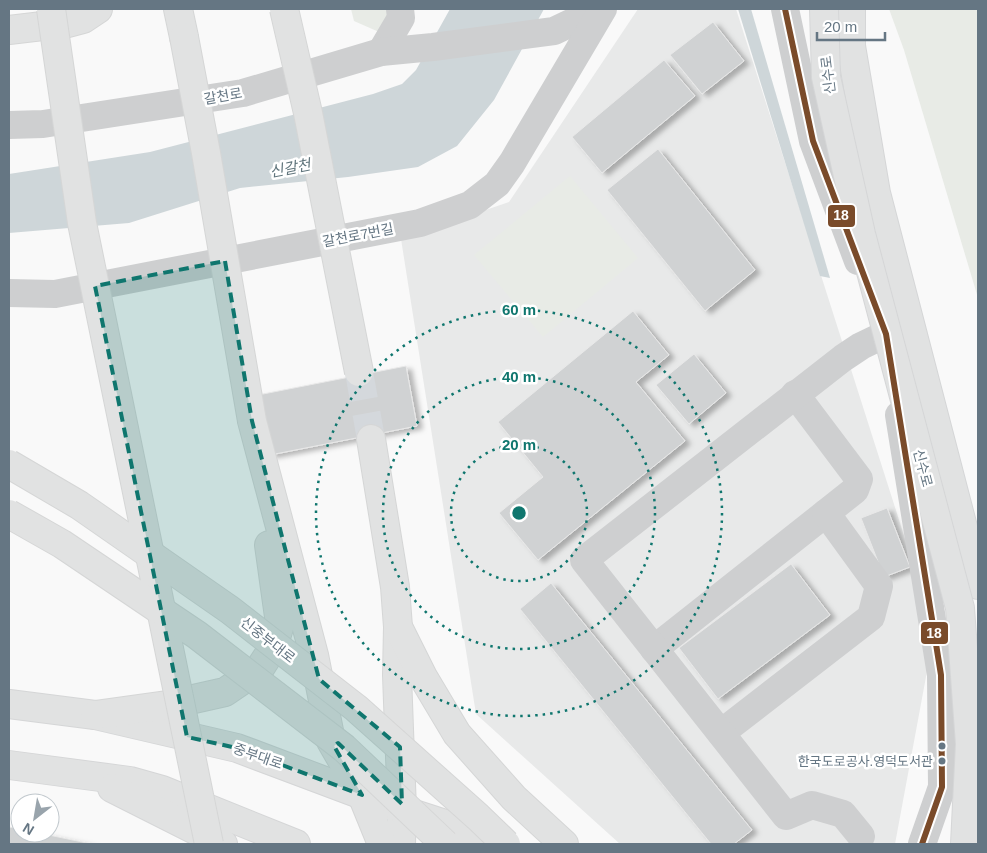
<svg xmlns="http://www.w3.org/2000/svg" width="987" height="853" viewBox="0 0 987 853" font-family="Arial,'Noto Sans KR',sans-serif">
  <defs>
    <filter id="shadow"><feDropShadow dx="5.5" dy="3" stdDeviation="2.5" flood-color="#0004"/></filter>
  </defs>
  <rect width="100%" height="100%" fill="#f9f9f9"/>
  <path fill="#e8e9e9" d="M 638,9 L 736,9 L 923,595 L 928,666 L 895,844 L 620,844 L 476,714 L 401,239 L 509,202 Z"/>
  <g fill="#e8ebe6">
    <path d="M 351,9 L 397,9 L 379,32 L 354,21 Z"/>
    <path d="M 889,9 L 978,9 L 978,298 L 904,50 Z"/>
    <path d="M 570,176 L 638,258 L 543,337 L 474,255 Z"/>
  </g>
  <g fill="#ced6d9">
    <path d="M 450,9 L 544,9 L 494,100 L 457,146 L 418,167 L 348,177 L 240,188 L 129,223 L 9,233 L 9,174 L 150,152 L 373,94 L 402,84 L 416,70 Z"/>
    <path d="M 738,9 L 751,9 L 830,278 L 820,276 Z"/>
  </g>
  <g fill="#d0d2d3" stroke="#e8e8e8" filter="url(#shadow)">
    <path d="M 713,22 L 744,61 L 702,94 L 670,55 Z"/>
    <path d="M 664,60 L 695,96 L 602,173 L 572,137 Z"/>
    <path d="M 658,149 L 755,270 L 705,311 L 607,190 Z"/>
    <path d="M 633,311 L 669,355 L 636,382 L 685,441 L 538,560 L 499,513 L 543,477 L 498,422 Z"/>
    <path d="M 694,354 L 726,393 L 689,424 L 656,385 Z"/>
    <path d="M 406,366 L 417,426 L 270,455 L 258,395 Z"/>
    <path d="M 887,508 L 910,567 L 884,577 L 861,518 Z"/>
    <path d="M 791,564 L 830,615 L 718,699 L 679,648 Z"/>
    <path d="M 551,583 L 752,830 L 734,844 L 711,844 L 520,609 Z"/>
    <path d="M 9,827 L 20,829 L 20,833 L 39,833 L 92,844 L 9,844 Z"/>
  </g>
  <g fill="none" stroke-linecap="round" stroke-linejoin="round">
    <path stroke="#d4d8dc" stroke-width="28" stroke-dasharray="28 14" stroke-linecap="butt" d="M 359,372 L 371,439"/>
    <g stroke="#d5d6d7" stroke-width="30">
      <g id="major">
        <path d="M 851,9 L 851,46 L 876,193 L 978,585"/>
        <path d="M 9,704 L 95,715 L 237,748 L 402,810 L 476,834 L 498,844"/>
        <path d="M 9,765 L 130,781 L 162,790 L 296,844"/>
        <path d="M 112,788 L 223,844"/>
        <path d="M 401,844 L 402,810"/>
      </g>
    </g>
    <g stroke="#d5d6d6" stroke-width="30">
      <g id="highway">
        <path d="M 178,9 L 184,37"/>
        <path d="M 9,30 L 68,23 L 83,19 L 98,9"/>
        <path d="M 252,421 L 314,655 L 331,741 L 362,795 L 382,844"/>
        <path d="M 371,439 L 395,587 L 398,627 L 397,675 L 402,810"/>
        <path d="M 400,631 L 423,677 L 457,734 L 514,798 L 564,844"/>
        <path d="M 95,715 L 167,705 L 225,692 L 260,668 L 273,648 L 280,624 L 269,545"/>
      </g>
    </g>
    <g stroke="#cecfd0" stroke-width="28">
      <path d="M 785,9 L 813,141 L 858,261"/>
      <path d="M 381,52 L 401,18 L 400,9"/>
      <path d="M 9,125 L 43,124 L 243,93 L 381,52 L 433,47 L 554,31 L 600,9"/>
      <path d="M 9,293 L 55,294 L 420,223 L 470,205 L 497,184 L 512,163 L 603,9"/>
      <path d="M 899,415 L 941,675 L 942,787 L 922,844"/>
      <path d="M 654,649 L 826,513"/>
      <path d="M 721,733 L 871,617 L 879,586 L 826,513 L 855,490 L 859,479 L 795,394"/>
      <path d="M 861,836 L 843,814 L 812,805 L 786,816 L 584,560 L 843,358 L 861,346 L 886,334"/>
    </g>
    <use href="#major" stroke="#e1e2e2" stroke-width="28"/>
    <use href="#highway" stroke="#e1e2e2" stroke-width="28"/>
    <g stroke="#d5d6d7" stroke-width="30" stroke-linecap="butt">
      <path id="major-bridge" d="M 824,9 L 826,77 L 861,234 L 960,608 L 970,744 L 965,844"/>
    </g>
    <g stroke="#d5d6d6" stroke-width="30" stroke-linecap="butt">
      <g id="highway-bridge">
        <path d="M 51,9 L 82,223 L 209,844"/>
        <path d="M 284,9 L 308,113 L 359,372"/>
        <path d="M 184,37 L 206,153 L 252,421"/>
        <path d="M 9,464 L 79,505 L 230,610 L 356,708 L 478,817 L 506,844"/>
        <path d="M 9,514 L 62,544 L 197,635 L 344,748 L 445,844"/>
      </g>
    </g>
    <use href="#major-bridge" stroke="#e1e2e2" stroke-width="28"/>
    <use href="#highway-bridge" stroke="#e1e2e2" stroke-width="28"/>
    <g stroke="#fff" stroke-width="10">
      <path id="bus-1" d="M 785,9 L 813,141 L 886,334 L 941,675 L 942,787 L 922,844"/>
    </g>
    <use href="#bus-1" stroke="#7a4b2a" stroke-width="6"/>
  </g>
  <path fill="#0f766e" fill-opacity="0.2" stroke="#0f766e" stroke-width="4" stroke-dasharray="10 6" stroke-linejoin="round" d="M 225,261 L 252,421 L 319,679 L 400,747 L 402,804 L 338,743 L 334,746 L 362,795 L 237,748 L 187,737 L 95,286 Z"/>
  <g fill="none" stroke="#0f766e" stroke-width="2.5" stroke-dasharray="2.5 5">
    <circle cx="519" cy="513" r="68"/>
    <circle cx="519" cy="513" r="136"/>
    <circle cx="519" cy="513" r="203"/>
  </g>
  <g fill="#657683" stroke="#fff" stroke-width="2">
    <circle cx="942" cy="746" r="4.5"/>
    <circle cx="942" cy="761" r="4.5"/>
  </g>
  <g text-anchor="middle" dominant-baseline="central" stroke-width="5" stroke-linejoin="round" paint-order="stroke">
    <g font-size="13" fill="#657683" stroke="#fff" text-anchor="end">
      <text x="933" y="761">한국도로공사.영덕도서관</text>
    </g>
    <g font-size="14" fill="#657683" stroke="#fff">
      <text transform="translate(828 75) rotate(-97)">신수로</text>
      <text transform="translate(223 96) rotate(-10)">갈천로</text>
      <text transform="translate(358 235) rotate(-11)">갈천로7번길</text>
      <text transform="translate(923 468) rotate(75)">신수로</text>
      <text transform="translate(268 640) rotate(38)">신중부대로</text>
      <text transform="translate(258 756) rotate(19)">중부대로</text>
    </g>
    <g font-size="15" font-style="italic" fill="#60757c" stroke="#fff">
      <text transform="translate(290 168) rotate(-11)">신갈천</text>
    </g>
  </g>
  <circle cx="519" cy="513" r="8" fill="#0f766e" stroke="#fff" stroke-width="2.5"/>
  <g font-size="15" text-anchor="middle" font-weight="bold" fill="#0f766e" stroke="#fff" stroke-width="5" stroke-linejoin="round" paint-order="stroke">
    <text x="519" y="315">60 m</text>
    <text x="519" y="382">40 m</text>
    <text x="519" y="450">20 m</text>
  </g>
  <g stroke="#fff" stroke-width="2">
    <rect x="827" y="204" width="29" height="24" rx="5" fill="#7a4b2a"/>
    <rect x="920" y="621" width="29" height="24" rx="5" fill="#7a4b2a"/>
  </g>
  <g font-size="14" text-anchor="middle" font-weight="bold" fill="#fff">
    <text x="841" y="220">18</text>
    <text x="934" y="638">18</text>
  </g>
  <rect width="987" height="853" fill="none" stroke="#657683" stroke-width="20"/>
  <g transform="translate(35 818) rotate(211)"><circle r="24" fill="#ffffff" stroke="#c1c8cd"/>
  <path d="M0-4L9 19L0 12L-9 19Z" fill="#99a4ac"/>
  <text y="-8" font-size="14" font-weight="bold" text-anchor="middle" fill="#657683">N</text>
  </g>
  <path d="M817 32v8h68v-8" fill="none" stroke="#657683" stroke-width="2.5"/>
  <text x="824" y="32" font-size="15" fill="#657683" stroke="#ffffff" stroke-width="4" paint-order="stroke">20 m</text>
</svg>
